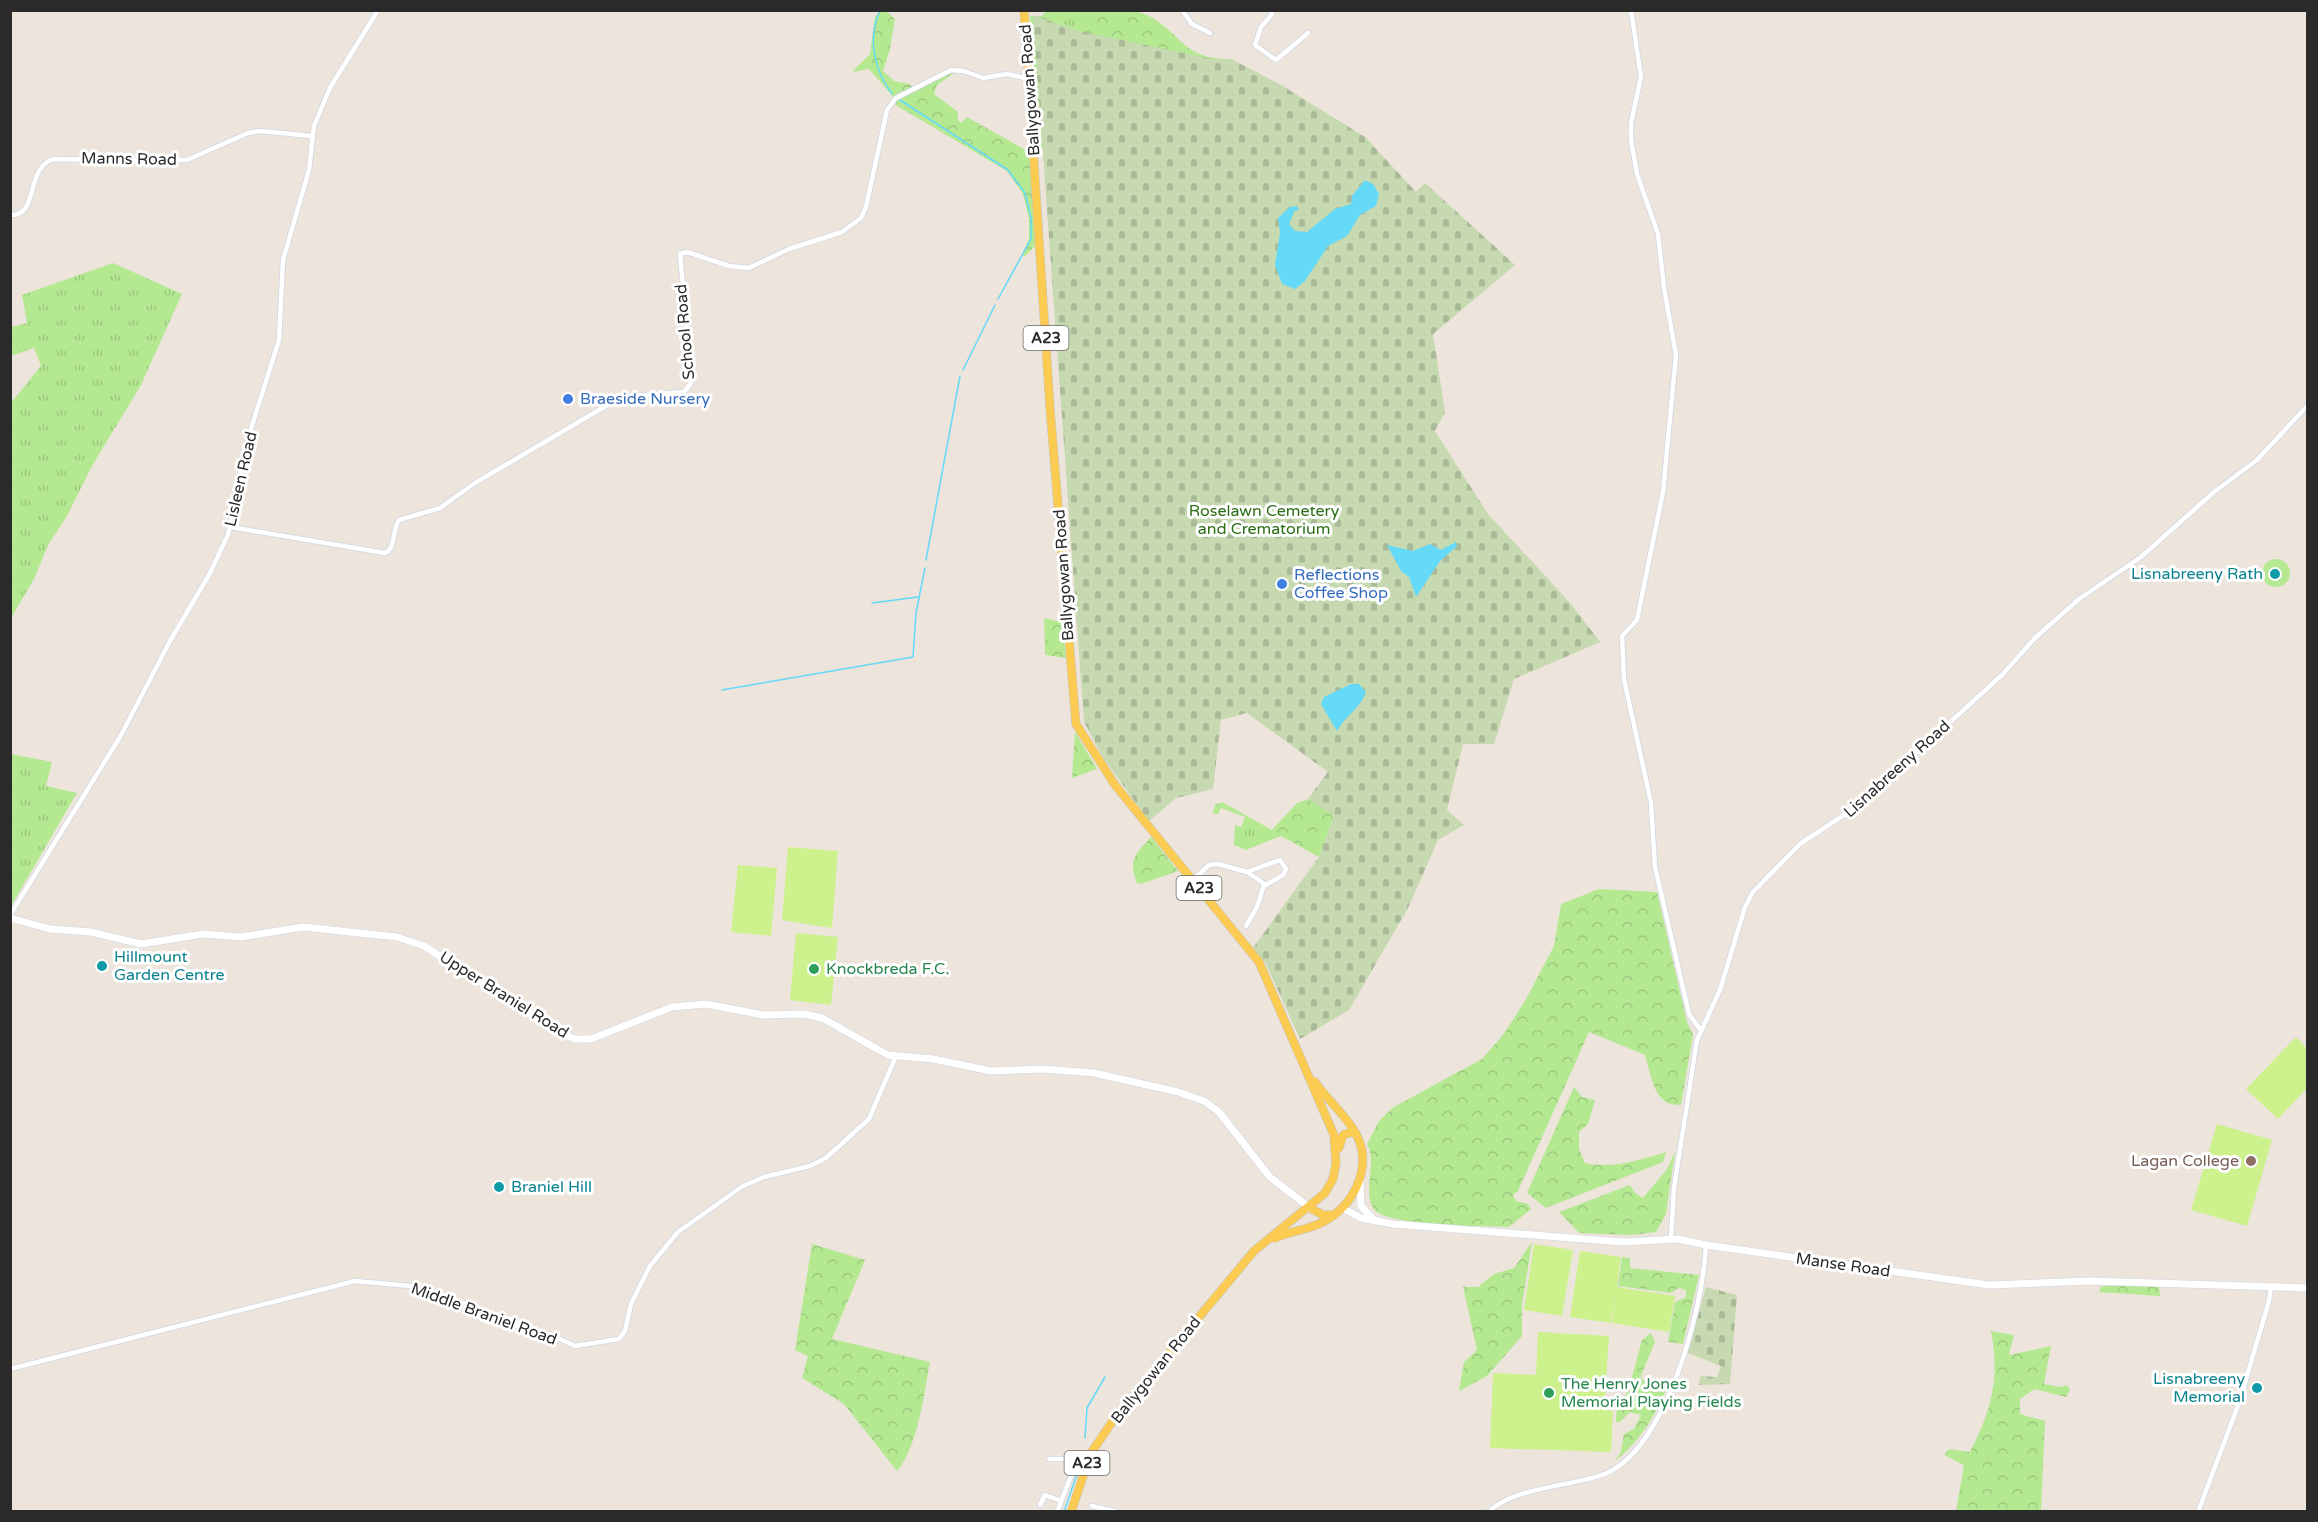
<svg xmlns="http://www.w3.org/2000/svg" width="2318" height="1522" viewBox="0 0 2318 1522" font-family="'Varela Round',sans-serif">
  <defs>
    <pattern id="grass-tufts" width="24" height="20" patternUnits="userSpaceOnUse" patternTransform="scale(1.5)"><rect width="24" height="20" fill="#b4e992"/><path d="M3 7l-1-3M5 7V3M7 7l1-3M15 17l-1-3M17 17v-4M19 17l1-3" fill="none" stroke="#9bc87e"/></pattern>
    <pattern id="forest-crowns" width="20" height="18" patternUnits="userSpaceOnUse" patternTransform="scale(1.5)"><rect width="20" height="18" fill="#b4e992"/><path d="M2 6a3 3 0 1 1 6 0M12 15a3 3 0 1 1 6 0" fill="none" stroke="#9bc87e"/></pattern>
    <pattern id="cemetery-stones" width="16" height="16" patternUnits="userSpaceOnUse" patternTransform="scale(1.5)"><rect width="16" height="16" fill="#c6d9b0"/><path d="M2 7V4a2 2 0 0 1 4 0v3zM10 15v-3a2 2 0 0 1 4 0v3z" fill="#aaba98"/></pattern>
  </defs>
  <rect width="100%" height="100%" fill="#ede4db"/>
  <g fill="url(#grass-tufts)">
    <path d="M 1046,11 L 1090,11 L 1077,29 L 1042,16 Z"/>
    <path d="M 113,263 L 182,294 L 141,385 L 92,466 L 67,516 L 48,545 L 34,579 L 11,618 L 11,403 L 41,366 L 34,348 L 11,356 L 11,327 L 27,323 L 22,295 Z"/>
    <circle cx="2276" cy="573" r="14"/>
    <path d="M 11,754 L 52,762 L 46,786 L 77,793 L 11,906 Z"/>
    <path d="M 1222,802 L 1272,830 L 1276,838 L 1246,850 L 1234,845 L 1235,825 L 1241,827 L 1245,817 L 1221,808 L 1218,814 L 1213,814 L 1215,805 Z"/>
  </g>
  <g fill="url(#forest-crowns)">
    <path d="M 880,11 L 886,11 L 895,19 L 890,49 L 883,71 L 894,81 L 909,84 L 916,89 L 948,74 L 954,73 L 937,85 L 934,94 L 958,112 L 958,120 L 961,123 L 967,117 L 1029,152 L 1037,244 L 1025,256 L 1022,255 L 1029,239 L 1029,219 L 1023,194 L 1007,171 L 894,104 L 896,100 L 869,69 L 852,72 L 870,54 L 875,17 Z"/>
    <path d="M 1090,11 C 1109,11 1134,7 1151,17 C 1185,38 1184,59 1231,59 L 1046,142 L 1041,152 L 1030,16 L 1042,16 L 1076,29 Z"/>
    <path d="M 1044,618 L 1062,622 L 1066,658 L 1045,655 Z"/>
    <path d="M 1075,732 L 1097,769 L 1072,778 Z"/>
    <path d="M 1308,799 L 1334,816 L 1319,857 L 1281,836 L 1276,838 L 1272,830 L 1297,803 Z"/>
    <path d="M 1151,837 L 1178,871 L 1141,884 L 1137,883 C 1128,859 1135,855 1151,837 Z"/>
    <path d="M 1599,889 L 1657,892 L 1687,1022 L 1693,1035 L 1681,1105 C 1653,1106 1652,1077 1645,1055 L 1589,1032 L 1518,1191 L 1513,1195 L 1516,1201 L 1528,1204 L 1531,1209 L 1509,1227 C 1485,1226 1384,1227 1373,1208 C 1362,1188 1378,1164 1367,1144 L 1379,1121 L 1392,1108 L 1482,1059 L 1503,1035 L 1525,1001 L 1554,946 L 1561,904 Z"/>
    <path d="M 1574,1087 L 1582,1097 L 1595,1100 L 1588,1124 L 1579,1132 L 1579,1149 L 1585,1163 C 1613,1169 1640,1160 1666,1152 L 1663,1162 L 1546,1208 L 1527,1193 Z"/>
    <path d="M 1675,1152 L 1666,1214 L 1656,1232 L 1631,1235 L 1579,1233 L 1559,1212 L 1630,1185 L 1635,1193 L 1643,1198 L 1667,1169 Z"/>
    <path d="M 1532,1242 L 1522,1305 L 1522,1336 L 1487,1376 L 1459,1391 L 1464,1362 L 1477,1350 L 1463,1287 L 1478,1287 L 1494,1274 L 1514,1268 Z"/>
    <path d="M 812,1244 L 865,1260 L 832,1339 L 930,1362 C 924,1393 918,1447 897,1471 L 844,1404 L 802,1378 L 808,1356 L 795,1350 Z"/>
    <path d="M 1622,1257 L 1630,1258 L 1630,1268 L 1699,1275 L 1683,1344 L 1668,1342 L 1675,1302 L 1686,1297 L 1686,1290 L 1678,1288 L 1672,1293 L 1618,1286 Z"/>
    <path d="M 2110,1285 L 2159,1287 L 2160,1296 L 2099,1292 L 2101,1287 Z"/>
    <path d="M 1991,1331 L 2014,1335 L 2009,1355 L 2051,1346 L 2044,1384 L 2060,1387 L 2067,1385 L 2070,1390 L 2066,1397 L 2034,1389 L 2020,1399 L 2020,1414 L 2045,1421 L 2041,1511 L 1956,1511 L 1964,1465 L 1944,1455 L 1949,1449 L 1970,1452 C 1992,1409 2000,1378 1991,1331 Z"/>
    <path d="M 1651,1333 L 1655,1342 L 1640,1378 L 1666,1390 C 1653,1420 1639,1442 1614,1462 L 1621,1452 L 1624,1434 L 1634,1429 L 1641,1415 L 1630,1412 L 1620,1422 L 1616,1422 L 1616,1414 L 1620,1402 L 1628,1392 L 1642,1340 Z"/>
  </g>
  <g fill="url(#cemetery-stones)">
    <path d="M 1033,15 L 1075,30 L 1212,59 L 1231,59 L 1281,85 L 1365,137 L 1416,192 L 1425,183 L 1515,265 L 1433,334 L 1445,412 L 1435,431 L 1488,514 L 1571,604 L 1600,642 L 1514,679 L 1494,744 L 1463,744 L 1447,810 L 1464,825 L 1438,840 L 1408,908 L 1349,1010 L 1300,1039 L 1266,964 L 1253,948 L 1319,857 L 1334,816 L 1308,799 L 1328,772 L 1247,713 L 1221,720 L 1213,789 L 1176,798 L 1149,821 L 1104,759 L 1084,722 Z"/>
    <path d="M 1706,1287 L 1737,1295 L 1730,1384 L 1699,1385 L 1700,1376 L 1717,1377 L 1721,1366 L 1688,1353 Z"/>
  </g>
  <g fill="#ccf18d">
    <path d="M 788,847 L 838,851 L 832,928 L 782,920 Z"/>
    <path d="M 738,865 L 777,868 L 771,936 L 731,932 Z"/>
    <path d="M 796,933 L 838,937 L 831,1005 L 790,1000 Z"/>
    <path d="M 2296,1037 L 2307,1049 L 2307,1088 L 2278,1119 L 2246,1089 Z"/>
    <path d="M 2217,1124 L 2272,1140 L 2247,1226 L 2191,1210 Z"/>
    <path d="M 1534,1244 L 1573,1250 L 1562,1316 L 1524,1310 Z"/>
    <path d="M 1580,1251 L 1621,1257 L 1617,1287 L 1675,1296 L 1669,1332 L 1612,1323 L 1616,1293 L 1611,1323 L 1570,1317 Z"/>
    <path d="M 1538,1332 L 1609,1336 L 1604,1410 L 1613,1411 L 1611,1452 L 1490,1448 L 1493,1373 L 1536,1375 Z"/>
  </g>
  <g fill="#65d9f8">
    <path d="M 1365,180 L 1373,184 L 1379,194 L 1376,206 L 1360,215 L 1347,236 L 1328,246 L 1305,281 L 1295,289 L 1282,284 L 1275,265 L 1280,233 L 1278,218 L 1290,207 L 1297,206 L 1299,211 L 1295,210 L 1289,224 L 1295,231 L 1307,232 L 1335,209 L 1351,204 L 1352,196 Z"/>
    <path d="M 1456,542 L 1457,546 L 1440,561 L 1416,597 L 1409,577 L 1401,571 L 1387,545 L 1413,551 L 1430,544 L 1441,550 Z"/>
    <path d="M 1351,684 L 1359,684 L 1366,692 C 1360,709 1345,716 1337,731 L 1321,704 L 1324,697 Z"/>
  </g>
  <g fill="none" stroke-linecap="round" stroke-linejoin="round">
    <g stroke="#65d9f8" stroke-width="1.5">
      <path d="M 880,10 C 867,38 874,70 892,94"/>
      <path d="M 900,100 L 1008,170 L 1025,193 L 1031,218 L 1031,239 L 998,299"/>
      <path d="M 963,370 L 995,305"/>
      <path d="M 926,560 L 960,376"/>
      <path d="M 872,603 L 918,597"/>
      <path d="M 722,690 L 913,657 L 916,613 L 925,568"/>
      <path d="M 1085,1438 L 1087,1408 L 1105,1377"/>
      <path d="M 1064,1512 L 1082,1459"/>
    </g>
    <g stroke="#d0d5e4" stroke-width="6">
      <g id="street">
        <path d="M 1182,10 L 1192,24 L 1210,33"/>
        <path d="M 1271,10 L 1272,14 L 1261,27 L 1255,45 L 1276,60 L 1308,33"/>
        <path d="M 1631,10 L 1641,77 L 1631,123 L 1631,140 L 1637,174 L 1658,234 L 1664,288 L 1676,355 L 1663,492 L 1637,620 L 1622,636 L 1624,679 L 1651,803 L 1655,867 L 1689,1014 L 1700,1029"/>
        <path d="M 10,215 C 40,217 24,167 54,159 L 187,160 L 248,133 L 261,131 L 311,136"/>
        <path d="M 230,527 L 385,553 C 396,548 392,530 399,520 L 440,508 L 475,483 L 621,397 L 684,392 L 691,383 L 691,371 L 680,254 L 687,252 L 729,266 L 749,268 L 789,249 L 842,232 L 861,218 L 866,207 L 887,110 L 896,98 L 951,70 L 964,71 L 983,78 L 1007,74 L 1029,79"/>
        <path d="M 1193,880 L 1209,865 L 1218,864 L 1247,872 L 1280,860 L 1286,869 L 1283,875 L 1266,885 L 1247,872"/>
        <path d="M 10,915 L 120,737 L 170,641 L 209,575 L 228,535 L 245,448 L 279,340 L 283,260 L 309,170 L 314,126 L 330,88 L 378,10"/>
        <path d="M 1246,926 L 1257,907 L 1264,885"/>
        <path d="M 1671,1239 L 1674,1188 L 1697,1040 L 1720,990 L 1745,907 L 1753,892 L 1800,844 L 1859,805 L 2002,675 L 2035,638 L 2079,599 L 2141,557 L 2214,492 L 2257,460 L 2308,405"/>
        <path d="M 10,1369 L 355,1281 L 411,1286 L 430,1291 L 469,1305 L 491,1319 L 551,1335 L 575,1346 L 619,1339 L 625,1331 L 631,1304 L 650,1266 L 678,1232 L 743,1186 L 764,1177 L 810,1166 L 826,1158 L 869,1119 L 896,1056"/>
        <path d="M 1049,1459 L 1068,1459 L 1076,1463 L 1057,1512"/>
        <path d="M 1040,1505 L 1045,1495 L 1061,1501"/>
        <path d="M 1092,1506 L 1118,1512"/>
        <path d="M 1489,1512 C 1511,1488 1571,1486 1602,1475 C 1667,1452 1703,1307 1706,1245"/>
        <path d="M 2198,1512 L 2239,1403 L 2269,1301 L 2271,1286"/>
      </g>
    </g>
    <g stroke="#d0d5e4" stroke-width="8">
      <g id="secondary">
        <path d="M 10,918 L 50,929 L 91,932 L 141,944 L 203,934 L 241,937 L 303,927 L 397,937 L 424,946 L 560,1033 L 575,1039 L 591,1039 L 672,1007 L 706,1004 L 763,1015 L 804,1014 L 822,1018 L 888,1055 L 933,1059 L 991,1071 L 1043,1069 L 1094,1073 L 1178,1092 L 1204,1101 L 1219,1112 L 1270,1177 L 1310,1208"/>
        <path d="M 1360,1180 L 1361,1206 L 1374,1220"/>
        <path d="M 1342,1208 L 1361,1218 L 1393,1224 L 1623,1242 L 1678,1239 L 1706,1245 L 1989,1285 L 2090,1281 L 2308,1288"/>
      </g>
    </g>
    <g stroke="#c3c3c3" stroke-width="9">
      <g id="primary">
        <path d="M 1024,10 L 1050,408 L 1076,724 L 1115,785 L 1259,962 L 1334,1135 L 1336,1163 L 1333,1179 L 1325,1193 L 1254,1251 L 1114,1419 L 1091,1453 L 1071,1512"/>
        <path d="M 1339,1148 L 1343,1135 L 1351,1132 L 1356,1134"/>
        <path d="M 1310,1208 L 1323,1215 L 1332,1215"/>
        <path d="M 1275,1238 C 1291,1231 1308,1230 1323,1222 C 1355,1205 1374,1165 1355,1132 C 1344,1113 1327,1100 1315,1082"/>
      </g>
    </g>
    <use href="#street" stroke="#fff" stroke-width="4.5"/>
    <use href="#secondary" stroke="#fff" stroke-width="7"/>
    <use href="#primary" stroke="#fccb51" stroke-width="8"/>
  </g>
  <g fill="#3f7fe0" stroke="#fff" stroke-width="2">
    <circle cx="568" cy="399" r="6"/>
    <circle cx="1282" cy="584" r="6"/>
  </g>
  <g fill="#0f9aa8" stroke="#fff" stroke-width="2">
    <circle cx="2275" cy="574" r="6"/>
    <circle cx="102" cy="966" r="6"/>
    <circle cx="499" cy="1187" r="6"/>
    <circle cx="2257" cy="1388" r="6"/>
  </g>
  <g fill="#2e9e5b" stroke="#fff" stroke-width="2">
    <circle cx="814" cy="969" r="6"/>
    <circle cx="1549" cy="1393" r="6"/>
  </g>
  <circle fill="#8d6e63" stroke="#fff" stroke-width="2" cx="2251" cy="1161" r="6"/>
  <g text-anchor="middle" dominant-baseline="central" stroke-width="6" stroke-linejoin="round" paint-order="stroke">
    <g fill="#fff" stroke="#6a6a6a" stroke-width="1.5">
      <rect x="1023.5" y="326" width="45" height="24" rx="4.5"/>
      <rect x="1176.5" y="876" width="45" height="24" rx="4.5"/>
      <rect x="1064.5" y="1451" width="45" height="24" rx="4.5"/>
    </g>
    <g font-size="15" font-weight="bold" fill="#2a2a2a">
      <text x="1046" y="338">A23</text>
      <text x="1199" y="888">A23</text>
      <text x="1087" y="1463">A23</text>
    </g>
    <g font-size="16" fill="#2a2a2a" stroke="#fff">
      <text transform="translate(1030 90) rotate(-94)">Ballygowan Road</text>
      <text transform="translate(129 159) rotate(1)">Manns Road</text>
      <text transform="translate(685 332) rotate(-95)">School Road</text>
      <text transform="translate(241 479) rotate(-77)">Lisleen Road</text>
      <text transform="translate(1064 575) rotate(-94)">Ballygowan Road</text>
      <text transform="translate(1897 769) rotate(-42)">Lisnabreeny Road</text>
      <text transform="translate(504 995) rotate(32)">Upper Braniel Road</text>
      <text transform="translate(1843 1265) rotate(8)">Manse Road</text>
      <text transform="translate(484 1314) rotate(20)">Middle Braniel Road</text>
      <text transform="translate(1156 1370) rotate(-51)">Ballygowan Road</text>
    </g>
    <g font-size="16" fill="#366cbe" stroke="#fff" text-anchor="start">
      <text x="580" y="399">Braeside Nursery</text>
      <text x="1294" y="575">Reflections<tspan x="1294" dy="18">Coffee Shop</tspan></text>
    </g>
    <g font-size="16" fill="#2b6d14" stroke="#fff">
      <text x="1264" y="511">Roselawn Cemetery<tspan x="1264" dy="18">and Crematorium</tspan></text>
    </g>
    <g font-size="16" fill="#0d838f" stroke="#fff" text-anchor="end">
      <text x="2263" y="574">Lisnabreeny Rath</text>
      <text x="114" y="957" text-anchor="start">Hillmount<tspan x="114" dy="18">Garden Centre</tspan></text>
      <text x="511" y="1187" text-anchor="start">Braniel Hill</text>
      <text x="2245" y="1379">Lisnabreeny<tspan x="2245" dy="18">Memorial</tspan></text>
    </g>
    <g font-size="16" fill="#27864d" stroke="#fff" text-anchor="start">
      <text x="826" y="969">Knockbreda F.C.</text>
      <text x="1561" y="1384">The Henry Jones<tspan x="1561" dy="18">Memorial Playing Fields</tspan></text>
    </g>
    <g font-size="16" fill="#785e54" stroke="#fff" text-anchor="end">
      <text x="2239" y="1161">Lagan College</text>
    </g>
  </g>
  <rect width="2318" height="1522" fill="none" stroke="#2a2a2a" stroke-width="24"/>
</svg>
